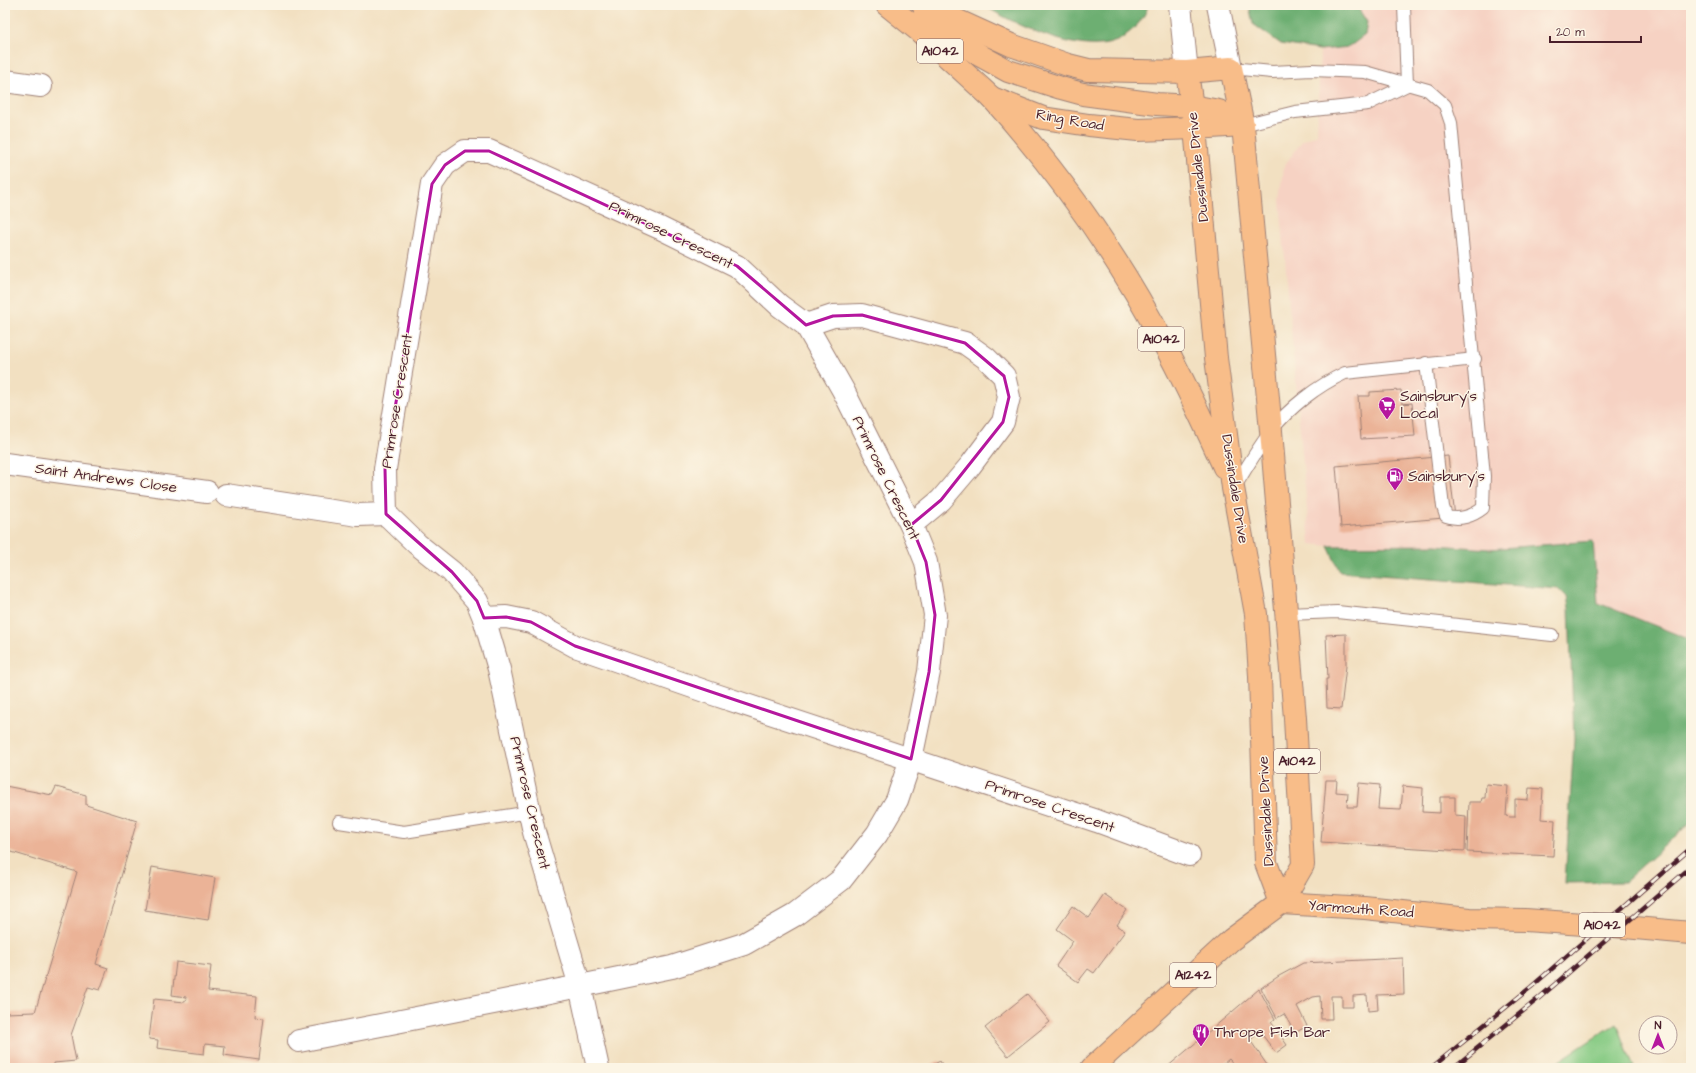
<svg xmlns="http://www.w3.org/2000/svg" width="1696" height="1073" viewBox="0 0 1696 1073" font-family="'Architects Daughter',sans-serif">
  <rect width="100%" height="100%" fill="#fcf5e5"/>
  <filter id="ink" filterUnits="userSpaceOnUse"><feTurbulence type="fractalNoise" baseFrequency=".025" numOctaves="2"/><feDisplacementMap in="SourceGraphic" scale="8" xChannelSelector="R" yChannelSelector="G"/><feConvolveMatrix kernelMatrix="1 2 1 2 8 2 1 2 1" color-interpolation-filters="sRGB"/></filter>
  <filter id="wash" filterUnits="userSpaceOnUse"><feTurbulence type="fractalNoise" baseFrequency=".012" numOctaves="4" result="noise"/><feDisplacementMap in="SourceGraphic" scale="16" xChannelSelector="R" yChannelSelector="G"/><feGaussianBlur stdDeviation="0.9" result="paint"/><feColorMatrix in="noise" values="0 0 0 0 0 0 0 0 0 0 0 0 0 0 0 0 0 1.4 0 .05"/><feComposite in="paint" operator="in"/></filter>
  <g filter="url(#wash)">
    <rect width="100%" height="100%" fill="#f2e0c1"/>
    <path fill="#f6d2c3" d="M 1356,5 L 1691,5 L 1691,640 L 1598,603 L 1592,541 L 1489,549 L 1436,545 L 1328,546 L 1310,544 L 1280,201 L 1284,166 L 1302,141 L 1317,134 L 1320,50 L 1349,47 L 1360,9 Z"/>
    <path fill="#87cb84" stroke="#687558" d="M 1617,1023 L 1634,1068 L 1550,1068 L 1559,1061 Z"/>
    <g fill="#6daf72" stroke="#5c674e">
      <path d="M 983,5 L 1148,5 C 1146,16 1136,28 1127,34 C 1124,37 1120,40 1117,41 C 1081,57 1014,24 983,5 Z"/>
      <path d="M 1249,5 L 1356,5 L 1367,22 L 1365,35 L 1349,47 L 1320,50 L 1281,44 L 1253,24 Z"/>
      <path d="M 1593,541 L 1598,603 L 1691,640 L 1691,822 L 1624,882 L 1565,883 L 1574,739 L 1569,608 L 1567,597 L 1559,589 L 1340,572 L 1328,546 L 1436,545 L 1489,549 Z"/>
    </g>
    <g id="blocks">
      <g fill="#ebb397">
        <path d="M 1401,390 L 1402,404 L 1412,403 L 1415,436 L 1361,439 L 1358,396 L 1370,396 L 1370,392 Z"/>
        <path d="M 1448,456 L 1455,517 L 1341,527 L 1336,466 Z"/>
        <path d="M 1346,634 L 1346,666 L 1341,709 L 1327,708 L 1326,679 L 1328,679 L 1326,635 Z"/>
        <path d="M 1326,780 L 1337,780 L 1336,792 L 1348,793 L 1347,807 L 1357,807 L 1359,783 L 1380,785 L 1378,809 L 1401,810 L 1403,786 L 1423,788 L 1422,812 L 1440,813 L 1440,797 L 1455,797 L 1455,815 L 1466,816 L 1465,851 L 1321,842 Z"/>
        <path d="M 1486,784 L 1508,786 L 1506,816 L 1510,817 L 1515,817 L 1515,799 L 1528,800 L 1529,788 L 1543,789 L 1541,819 L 1555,820 L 1553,856 L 1467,852 L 1469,802 L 1481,802 L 1482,798 L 1485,798 Z"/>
        <path d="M 5,786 L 52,795 L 56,787 L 86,795 L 86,805 L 137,821 L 96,964 L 108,968 L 100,990 L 88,987 L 71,1035 L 76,1061 L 54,1063 L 54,1068 L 5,1068 L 5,1013 L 35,1012 L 77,872 L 5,850 Z"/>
        <path d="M 152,867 L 215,878 L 208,920 L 145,910 Z"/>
        <path d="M 1105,895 L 1127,910 L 1117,925 L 1125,931 L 1094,973 L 1088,969 L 1078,982 L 1056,966 L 1073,941 L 1057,929 L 1073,906 L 1089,918 Z"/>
        <path d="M 1403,958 L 1404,994 L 1377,995 L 1378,1010 L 1368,1011 L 1367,995 L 1353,996 L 1353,1007 L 1342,1007 L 1342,996 L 1331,996 L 1332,1019 L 1321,1019 L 1320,996 L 1313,997 L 1297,1006 L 1307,1026 L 1295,1033 L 1284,1014 L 1277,1018 L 1261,988 L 1279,976 L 1303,963 Z"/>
        <path d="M 176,962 L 211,966 L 208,991 L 257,996 L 255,1017 L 264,1018 L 259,1060 L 224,1055 L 225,1046 L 205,1044 L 204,1054 L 157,1048 L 158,1040 L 149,1039 L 154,999 L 185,1002 L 186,997 L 172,995 Z"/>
        <path d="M 1259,989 L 1275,1019 L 1271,1022 L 1287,1045 L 1276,1053 L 1260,1032 L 1250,1040 L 1269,1068 L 1237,1068 L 1229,1059 L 1223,1064 L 1226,1068 L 1166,1068 Z"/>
        <path d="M 1027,994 L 1050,1022 L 1008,1056 L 985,1028 Z"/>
        <path d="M 940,1061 L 944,1068 L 927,1068 Z"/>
      </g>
    </g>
  </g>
  <g filter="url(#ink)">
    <use href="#blocks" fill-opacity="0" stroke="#9e8076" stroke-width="1"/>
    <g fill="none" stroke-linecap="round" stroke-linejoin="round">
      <g stroke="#9e8076" stroke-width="14">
        <g id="lane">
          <path d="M 1404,5 L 1407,85"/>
          <path d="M 1231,68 L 1272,72 L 1312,70 L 1365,72 L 1428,90 L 1445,105 L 1451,123 L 1484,476 L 1483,508 C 1473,516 1459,521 1446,516 L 1443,507 L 1426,363"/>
          <path d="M 1243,125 L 1295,112 L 1368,104 L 1407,85"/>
          <path d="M 1234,488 C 1246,469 1257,449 1271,431 C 1290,407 1317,386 1345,373 L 1475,359"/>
          <path d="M 1287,614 L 1337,612 L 1552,635"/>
          <path d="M 339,822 L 404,832 L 530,812"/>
        </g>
      </g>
      <g stroke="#9e8076" stroke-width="24">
        <g id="street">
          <path d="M 1180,5 L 1187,72"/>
          <path d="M 1218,5 L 1231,68"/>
          <path d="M 5,81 L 41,86"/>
          <path d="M 806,325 L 833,316 L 862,315 L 965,343 L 986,358 L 1004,376 L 1009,397 L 1003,422 L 970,466 L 941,500 L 911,525"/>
          <path d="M 5,464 L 207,492"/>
          <path d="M 226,495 L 358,515 L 386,514"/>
          <path d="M 484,618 L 506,617 L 531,622 L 575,646 L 713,694 L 1097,821 L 1189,855"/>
          <path d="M 299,1041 L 580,986 L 672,967 L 744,944 L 795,915 L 841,880 L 877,834 L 897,800 L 911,759 L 929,672 L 935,615 L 926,562 L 911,525 L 843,390 L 806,325 L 780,306 L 737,266 L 660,228 L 489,151 L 465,151 L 445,165 L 432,184 L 385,469 L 386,514 L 417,544 L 452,572 L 477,601 L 484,618 L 499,669 L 534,832 L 580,986 L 598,1068"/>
        </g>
      </g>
      <g stroke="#9e8076" stroke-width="24">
        <path id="primary" d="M 1092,1068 L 1231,940 L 1281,903"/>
      </g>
      <g stroke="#9e8076" stroke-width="24">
        <g id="highway">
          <path d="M 887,5 L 918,30 L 992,98 L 1043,118 L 1089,125 L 1138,130 L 1195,128 L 1243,125"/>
          <path d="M 923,5 L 1011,45 L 1068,65 L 1088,70 L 1187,72 L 1231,68 L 1243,125 L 1271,431 L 1295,718 L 1303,865 L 1281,903"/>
          <path d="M 925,12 L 951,36 L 981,56 L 1008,71 L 1061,88 L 1083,94 L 1157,104 L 1192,106 L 1219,111 L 1243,125"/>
          <path d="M 1187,72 L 1195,128 L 1216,358 L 1233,488 L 1256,614 L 1260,676 L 1266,863 L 1281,903"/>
          <path d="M 992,98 C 1059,173 1118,256 1164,344 C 1186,384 1205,426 1224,467"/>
          <path d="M 1281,903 L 1365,908 L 1469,919 L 1525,920 L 1613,926 L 1691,933"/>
        </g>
      </g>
      <use href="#lane" stroke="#fff" stroke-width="12"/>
      <use href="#street" stroke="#fff" stroke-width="22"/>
      <use href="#primary" stroke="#f8bd89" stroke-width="22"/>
      <use href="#highway" stroke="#f8bd89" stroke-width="22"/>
      <g stroke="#4a1f2b" stroke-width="4.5">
        <g id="rail">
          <path d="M 1431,1068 L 1531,987 L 1691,848"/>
          <path d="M 1453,1068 L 1539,998 L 1691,867"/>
        </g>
      </g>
      <use href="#rail" stroke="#fcf5e5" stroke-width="3" stroke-dasharray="9" stroke-linecap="butt"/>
    </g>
  </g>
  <path fill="none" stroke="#b5179e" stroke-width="3" stroke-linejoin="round" d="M 465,151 L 489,151 L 737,266 L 806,325 L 833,316 L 862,315 L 965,343 L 1004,376 L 1009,397 L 1003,422 L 941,500 L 911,525 L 926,562 L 935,615 L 929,672 L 911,759 L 575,646 L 531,622 L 506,617 L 484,618 L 477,601 L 452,572 L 386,514 L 385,469 L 432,184 L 445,165 Z"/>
  <defs>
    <g id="supermarket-pin" transform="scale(0.9)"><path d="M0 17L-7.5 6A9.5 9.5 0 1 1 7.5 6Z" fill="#b5179e" stroke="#fcf5e5"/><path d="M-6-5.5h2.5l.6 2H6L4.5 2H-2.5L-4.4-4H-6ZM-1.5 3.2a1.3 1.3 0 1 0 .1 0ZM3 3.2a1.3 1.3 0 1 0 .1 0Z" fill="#fff"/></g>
    <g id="fuel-pin" transform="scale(0.9)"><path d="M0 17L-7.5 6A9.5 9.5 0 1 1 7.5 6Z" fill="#b5179e" stroke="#fcf5e5"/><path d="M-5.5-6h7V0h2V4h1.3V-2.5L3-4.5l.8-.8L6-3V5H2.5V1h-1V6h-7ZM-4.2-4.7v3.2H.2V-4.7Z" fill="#fff"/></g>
    <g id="restaurant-pin" transform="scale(0.9)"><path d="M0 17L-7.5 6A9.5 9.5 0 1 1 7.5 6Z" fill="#b5179e" stroke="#fcf5e5"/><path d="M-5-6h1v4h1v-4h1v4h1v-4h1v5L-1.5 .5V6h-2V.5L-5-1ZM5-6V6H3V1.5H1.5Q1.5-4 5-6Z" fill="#fff"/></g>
  </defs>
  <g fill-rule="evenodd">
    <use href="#supermarket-pin" x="1387" y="405"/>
    <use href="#fuel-pin" x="1395" y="476"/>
    <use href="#restaurant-pin" x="1201" y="1032"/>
  </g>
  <g text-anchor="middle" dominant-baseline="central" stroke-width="3" stroke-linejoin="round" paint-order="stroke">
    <g fill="#fcf5e5" stroke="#7f5f63" stroke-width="1">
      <rect x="917" y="39" width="46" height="24" rx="3"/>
      <rect x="1138" y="327" width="46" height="24" rx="3"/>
      <rect x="1274" y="749" width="46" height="24" rx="3"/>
      <rect x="1579" y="913" width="46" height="24" rx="3"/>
      <rect x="1170" y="963" width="46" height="24" rx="3"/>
    </g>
    <g font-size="14" font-weight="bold" fill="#4a1f2b">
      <text x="940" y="51">A1042</text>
      <text x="1161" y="339">A1042</text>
      <text x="1297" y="761">A1042</text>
      <text x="1602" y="925">A1042</text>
      <text x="1193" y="975">A1242</text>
    </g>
    <g font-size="15" fill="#4a1f2b" stroke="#fcf5e5">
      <text transform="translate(1070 120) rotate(10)">Ring Road</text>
      <text transform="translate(1198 167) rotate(-96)">Dussindale Drive</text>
      <text transform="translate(671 235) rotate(26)">Primrose Crescent</text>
      <text transform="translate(397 401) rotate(-81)">Primrose Crescent</text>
      <text transform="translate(106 478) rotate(8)">Saint Andrews Close</text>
      <text transform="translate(886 478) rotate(64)">Primrose Crescent</text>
      <text transform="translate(1235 489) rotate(81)">Dussindale Drive</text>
      <text transform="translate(530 803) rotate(77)">Primrose Crescent</text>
      <text transform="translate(1050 806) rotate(19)">Primrose Crescent</text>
      <text transform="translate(1266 811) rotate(-93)">Dussindale Drive</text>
      <text transform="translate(1361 909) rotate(4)">Yarmouth Road</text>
    </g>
    <g font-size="15" fill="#4a1f2b" stroke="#fcf5e5" text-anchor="start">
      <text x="1400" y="396">Sainsbury's<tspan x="1400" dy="17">Local</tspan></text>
      <text x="1408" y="476">Sainsbury's</text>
      <text x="1214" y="1032">Thrope Fish Bar</text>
    </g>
  </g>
  <rect width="1696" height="1073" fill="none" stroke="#fcf5e5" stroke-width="20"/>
  <g transform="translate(1658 1035)"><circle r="19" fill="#fcf5e5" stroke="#b59f9b"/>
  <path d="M0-3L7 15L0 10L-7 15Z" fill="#b5179e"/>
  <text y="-6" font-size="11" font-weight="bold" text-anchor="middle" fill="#4a1f2b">N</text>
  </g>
  <path d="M1550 36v6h91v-6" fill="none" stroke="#4a1f2b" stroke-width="2"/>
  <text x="1556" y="36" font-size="12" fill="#4a1f2b" stroke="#fcf5e5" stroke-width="3" paint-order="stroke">20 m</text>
</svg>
